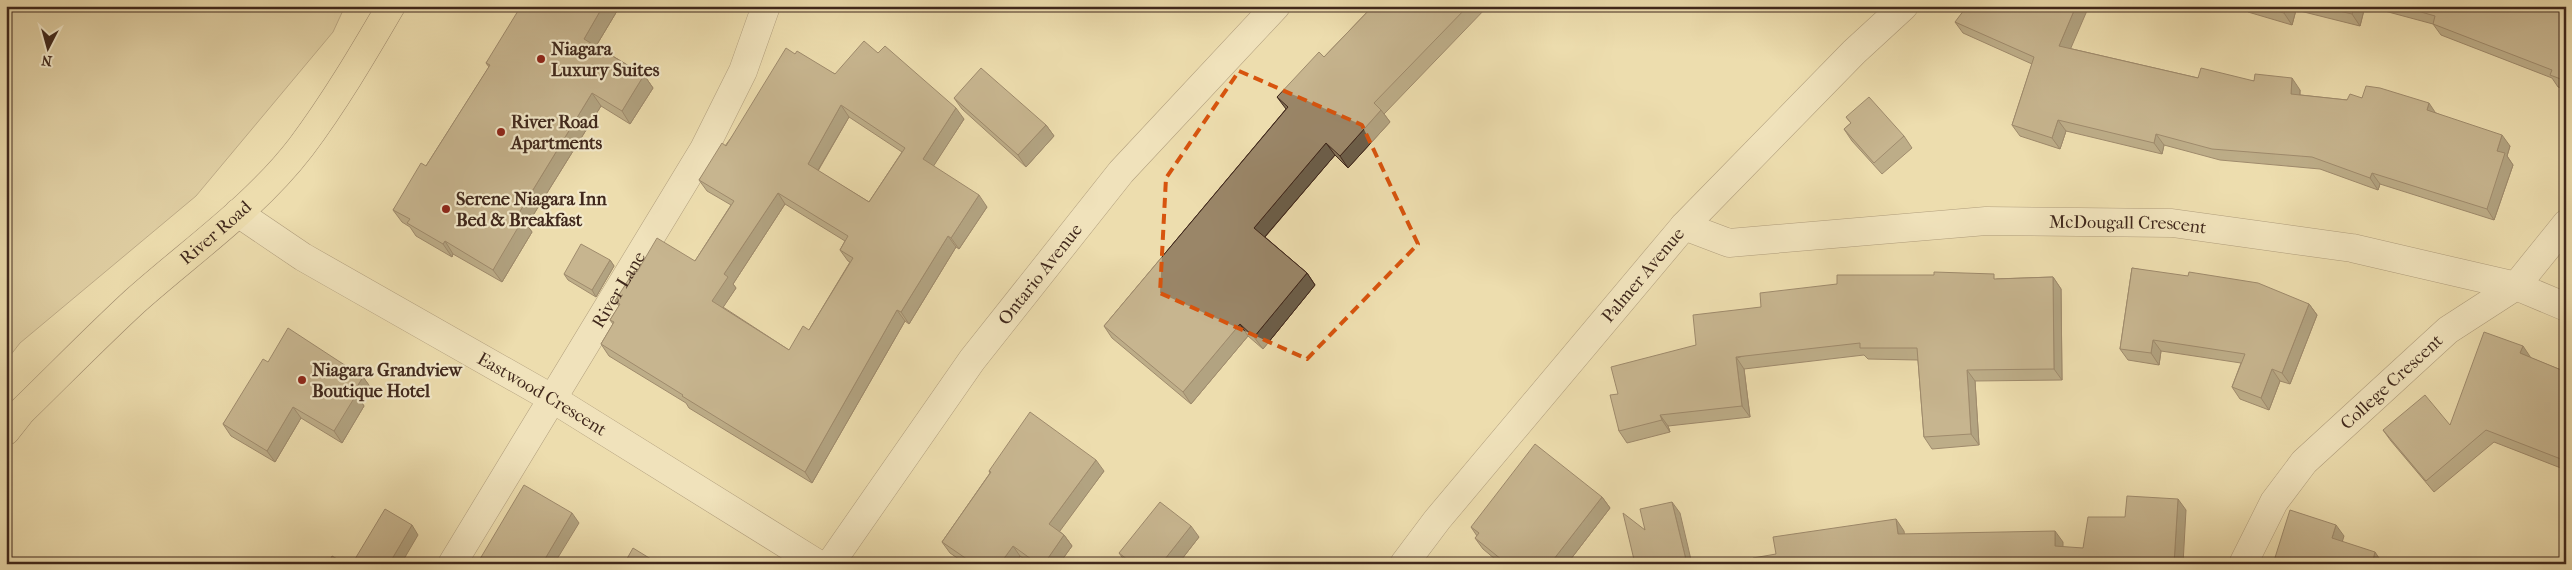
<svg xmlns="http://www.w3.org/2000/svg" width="2572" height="570" viewBox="0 0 2572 570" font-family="'IM FELL French Canon',serif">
  <rect width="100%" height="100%" fill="#edddae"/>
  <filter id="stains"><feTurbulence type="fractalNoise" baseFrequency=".004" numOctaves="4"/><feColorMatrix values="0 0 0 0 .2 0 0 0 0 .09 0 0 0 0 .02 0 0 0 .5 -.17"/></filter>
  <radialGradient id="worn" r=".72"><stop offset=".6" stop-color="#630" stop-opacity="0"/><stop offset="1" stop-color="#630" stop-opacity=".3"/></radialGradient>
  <path fill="#d0be95" stroke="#887358" d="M 6,6 L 345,6 L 333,32 L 196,196 L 20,343 L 6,361 Z"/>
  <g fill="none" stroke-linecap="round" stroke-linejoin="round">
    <g stroke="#6b5540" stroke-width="29">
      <g id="minor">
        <path id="s1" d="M 238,213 L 303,257 L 553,399 L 818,564"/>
        <path id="s2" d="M 1684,226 L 1729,243 L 1986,221 L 2172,223 L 2352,248 L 2516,286 L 2566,307"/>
        <path id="s3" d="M 452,564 L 704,149 L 743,71 L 766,6"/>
        <path id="s4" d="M 830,564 L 972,360 L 1121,172 L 1276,6"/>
        <path id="s5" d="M 1404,564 L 1437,520 L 1684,226 L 1854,52 L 1904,6"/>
        <path id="s6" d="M 2243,564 L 2274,502 L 2304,462 L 2448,330 L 2516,286 L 2566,224"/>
      </g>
    </g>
    <g stroke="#40281c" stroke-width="29">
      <g id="major">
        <path id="s7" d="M 6,431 L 21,412 C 59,375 96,337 135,301 C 191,251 255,207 301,147 C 334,103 363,54 391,6"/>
      </g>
    </g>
    <use href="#minor" stroke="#f3e9ca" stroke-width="28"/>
    <use href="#major" stroke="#edddae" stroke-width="28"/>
  </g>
  <g fill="#847359" stroke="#40281c" fill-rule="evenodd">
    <path d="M 533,6 L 620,6 L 596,46 L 644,75 L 653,88 L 630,124 L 601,106 L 527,225 L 532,232 L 502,282 L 453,254 L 452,257 L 416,236 L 410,227 L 402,222 L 393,210 L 426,166 L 489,67 L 486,63 Z"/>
    <path d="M 1373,6 L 1488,6 L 1384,114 L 1390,122 L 1348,168 L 1335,155 L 1265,237 L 1307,273 L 1315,285 L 1263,349 L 1248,336 L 1191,404 L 1112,338 L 1104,326 L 1286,109 L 1277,97 L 1324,57 Z"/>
    <path d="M 2243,6 L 2365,6 L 2360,26 L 2296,10 L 2292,25 L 2248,12 Z"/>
    <path d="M 2366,6 L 2566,6 L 2566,90 L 2558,87 L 2552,78 L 2441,35 L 2433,24 Z"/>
    <path d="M 1955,22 L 2198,78 L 2254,81 L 2300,90 L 2300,95 L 2347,100 L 2362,98 L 2436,113 L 2510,146 L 2507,156 L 2513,165 L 2494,220 L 2380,184 L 2378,190 L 2320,169 L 2220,160 L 2164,145 L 2162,154 L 2066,131 L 2060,149 L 2020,136 L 2012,125 L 2032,64 L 1963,33 Z"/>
    <path d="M 878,53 L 964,119 L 933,166 L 987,207 L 959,249 L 956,247 L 909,324 L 905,321 L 812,483 L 689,408 L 686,403 L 609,356 L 601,344 L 613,324 L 610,320 L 619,306 L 615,301 L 637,272 L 695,261 L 731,205 L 707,191 L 699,180 L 795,54 L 835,74 ZM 849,117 L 902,152 L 869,202 L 818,171 ZM 785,204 L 845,241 L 840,250 L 848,261 L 850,262 L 809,330 L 789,350 L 723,307 L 736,288 L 733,284 Z"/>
    <path d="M 954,98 L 1046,125 L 1054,136 L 1026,167 L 962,109 Z"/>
    <path d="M 1846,117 L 1904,136 L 1912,148 L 1882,174 L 1852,141 L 1844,129 L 1851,123 Z"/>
    <path d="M 610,260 L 614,266 L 596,297 L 568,280 L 564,274 Z"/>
    <path d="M 2132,268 L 2309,304 L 2317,315 L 2290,384 L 2280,381 L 2269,410 L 2240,399 L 2232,387 L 2241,363 L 2161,351 L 2159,365 L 2128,360 L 2120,349 Z"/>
    <path d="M 2053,277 L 2061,289 L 2062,380 L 1975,381 L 1979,445 L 1932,449 L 1924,437 L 1918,360 L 1868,359 L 1864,355 L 1744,369 L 1750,417 L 1668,426 L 1670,432 L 1627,443 L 1619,431 L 1618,394 L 1997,279 Z"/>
    <path d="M 2531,358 L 2566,372 L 2566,470 L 2494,442 L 2434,492 L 2391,441 L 2383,430 L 2450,425 Z"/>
    <path d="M 268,362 L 363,377 L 371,388 L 362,403 L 364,406 L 342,443 L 301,418 L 275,462 L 231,436 L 223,424 Z"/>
    <path d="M 989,471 L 1104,471 L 1059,531 L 1064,535 L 1072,546 L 1059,564 L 1031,564 L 1020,556 L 1015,564 L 966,564 L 950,553 L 942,542 L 990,473 Z"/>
    <path d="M 1602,497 L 1610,508 L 1567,564 L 1501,564 L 1483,549 L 1475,538 L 1477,536 L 1471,527 Z"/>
    <path d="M 1199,537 L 1178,564 L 1127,564 L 1119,553 Z"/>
  </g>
  <g fill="#6c5e49" stroke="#40281c">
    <path d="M 603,6 L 620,6 L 593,51 L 584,39 Z"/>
    <path d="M 2076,6 L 2089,6 L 2067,57 L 2059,46 Z"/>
    <path d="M 2286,6 L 2293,6 L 2296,10 L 2292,25 L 2284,13 Z"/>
    <path d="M 2354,6 L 2365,6 L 2360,26 L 2352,14 Z"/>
    <path d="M 644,75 L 653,88 L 630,124 L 622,111 Z"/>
    <path d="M 2292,78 L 2300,90 L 2299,106 L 2291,94 Z"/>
    <path d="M 592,93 L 601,106 L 527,225 L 532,232 L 502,282 L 493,270 L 517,216 Z"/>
    <path d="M 2429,103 L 2437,115 L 2427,110 Z"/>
    <path d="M 841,105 L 849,117 L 815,175 L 808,164 Z"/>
    <path d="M 956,108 L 964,119 L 931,170 L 923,159 Z"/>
    <path d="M 1381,110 L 1390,122 L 1348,168 L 1340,156 Z"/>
    <path d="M 2058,120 L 2066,131 L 2060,149 L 2052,138 Z"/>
    <path d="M 1046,125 L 1054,136 L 1026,167 L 1018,155 Z"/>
    <path d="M 2156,134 L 2164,145 L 2162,154 L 2154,143 Z"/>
    <path d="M 2502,135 L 2510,146 L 2507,156 L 2513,165 L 2494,220 L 2487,209 L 2497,151 Z"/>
    <path d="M 1326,143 L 1335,155 L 1262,240 L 1254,228 Z"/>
    <path d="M 2372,173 L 2380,184 L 2378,190 L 2370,178 Z"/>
    <path d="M 778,193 L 785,204 L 733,284 L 736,288 L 720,312 L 712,301 L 724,274 Z"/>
    <path d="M 979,195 L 987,207 L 959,249 L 951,238 Z"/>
    <path d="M 948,236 L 956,247 L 909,324 L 901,312 Z"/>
    <path d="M 445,241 L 453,254 L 452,257 L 443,244 Z"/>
    <path d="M 610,260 L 614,266 L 596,297 L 592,290 Z"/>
    <path d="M 1307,273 L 1315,285 L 1263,349 L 1254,337 Z"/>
    <path d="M 2053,277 L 2061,289 L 2062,380 L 2054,369 Z"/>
    <path d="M 2309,304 L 2317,315 L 2290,384 L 2282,373 Z"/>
    <path d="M 897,310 L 905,321 L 812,483 L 805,472 Z"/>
    <path d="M 1240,324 L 1248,336 L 1191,404 L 1183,392 Z"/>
    <path d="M 2153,340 L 2161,351 L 2159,365 L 2151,353 Z"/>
    <path d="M 2523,346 L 2531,358 L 2520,353 Z"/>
    <path d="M 1736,357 L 1744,369 L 1750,417 L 1742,406 Z"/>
    <path d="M 2272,369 L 2280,381 L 2269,410 L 2261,398 Z"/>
    <path d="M 1967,370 L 1975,381 L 1979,445 L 1971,434 Z"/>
    <path d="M 363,377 L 371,388 L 362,403 L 364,406 L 342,443 L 334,431 L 353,393 Z"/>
    <path d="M 293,407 L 301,418 L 275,462 L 267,451 Z"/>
    <path d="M 1660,415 L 1668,426 L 1670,432 L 1662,420 Z"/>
    <path d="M 1096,460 L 1104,471 L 1057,535 L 1049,524 Z"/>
    <path d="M 1602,497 L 1610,508 L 1567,564 L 1550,564 Z"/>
    <path d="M 2178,499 L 2186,510 L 2183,564 L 2174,564 Z"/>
    <path d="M 1672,502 L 1680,513 L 1692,564 L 1687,564 Z"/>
    <path d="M 572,513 L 579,523 L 554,564 L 542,564 Z"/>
    <path d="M 1896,519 L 1904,531 L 1906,545 L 1898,534 Z"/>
    <path d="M 412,525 L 418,535 L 401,564 L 389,564 Z"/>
    <path d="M 2336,525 L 2344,536 L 2340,549 L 2332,538 Z"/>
    <path d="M 1191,526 L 1199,537 L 1178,564 L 1161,564 Z"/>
    <path d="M 2055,531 L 2063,542 L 2063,558 L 2055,546 Z"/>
    <path d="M 1064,535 L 1072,546 L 1059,564 L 1044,564 Z"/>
    <path d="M 1013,546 L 1020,556 L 1015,564 L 1000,564 Z"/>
    <path d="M 2375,552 L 2383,564 L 2372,564 Z"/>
  </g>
  <g fill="#9a8668" stroke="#40281c" fill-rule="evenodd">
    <path d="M 521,6 L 532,7 L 533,6 L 603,6 L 584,39 L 644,75 L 622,111 L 592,93 L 517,216 L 523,219 L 493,270 L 445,241 L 443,244 L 407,223 L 410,219 L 393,210 L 421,163 L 426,166 L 490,65 L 486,63 Z"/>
    <path d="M 1373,6 L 1468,6 L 1374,103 L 1381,110 L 1340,156 L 1326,143 L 1254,228 L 1307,273 L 1254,337 L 1240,324 L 1183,392 L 1104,326 L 1288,107 L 1277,97 L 1319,52 L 1324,57 Z"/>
    <path d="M 1967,6 L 2076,6 L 2059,46 L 2198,78 L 2201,68 L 2254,81 L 2255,74 L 2292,78 L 2291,94 L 2347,100 L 2350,94 L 2362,98 L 2366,86 L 2380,88 L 2429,103 L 2427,110 L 2502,135 L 2497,151 L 2505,153 L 2487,209 L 2372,173 L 2370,178 L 2312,157 L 2212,149 L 2156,134 L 2154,143 L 2058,120 L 2052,138 L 2012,125 L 2034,57 L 1955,22 Z"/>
    <path d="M 2258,6 L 2286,6 L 2284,13 Z"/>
    <path d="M 2318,6 L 2354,6 L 2352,14 Z"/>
    <path d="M 2400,6 L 2566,6 L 2566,81 L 2550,75 L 2552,70 L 2433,24 L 2435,16 Z"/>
    <path d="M 864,41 L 878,53 L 885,46 L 956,108 L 923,159 L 979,195 L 951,238 L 948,236 L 901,312 L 897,310 L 805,472 L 682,396 L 683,395 L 601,344 L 614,322 L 610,320 L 620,304 L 615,301 L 634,271 L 637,272 L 657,238 L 695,261 L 734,201 L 699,180 L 722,143 L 726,146 L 786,48 L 795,54 L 797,51 L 835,74 ZM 841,105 L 905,148 L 869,202 L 808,164 ZM 778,193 L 848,236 L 840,250 L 853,258 L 809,330 L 803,326 L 789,350 L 712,301 L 728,277 L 724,274 Z"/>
    <path d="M 981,68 L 1046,125 L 1018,155 L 954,98 Z"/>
    <path d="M 1869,97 L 1904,136 L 1874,163 L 1844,129 L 1851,123 L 1846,117 Z"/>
    <path d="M 581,244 L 610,260 L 592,290 L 564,274 Z"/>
    <path d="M 2132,268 L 2188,276 L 2189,272 L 2258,283 L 2309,304 L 2282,373 L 2272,369 L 2261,398 L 2232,387 L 2245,354 L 2153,340 L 2151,353 L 2120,349 Z"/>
    <path d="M 1934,272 L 1994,274 L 1994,279 L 2053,277 L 2054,369 L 1967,370 L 1971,434 L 1924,437 L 1917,348 L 1860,348 L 1860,343 L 1736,357 L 1742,406 L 1660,415 L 1662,420 L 1619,431 L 1610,395 L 1618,394 L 1611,367 L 1696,345 L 1693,315 L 1761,307 L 1760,293 L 1837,284 L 1837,275 L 1934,275 Z"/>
    <path d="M 288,328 L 363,377 L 353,393 L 356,395 L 334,431 L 293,407 L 267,451 L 223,424 L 263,359 L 268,362 Z"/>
    <path d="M 2484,332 L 2523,346 L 2520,353 L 2566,372 L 2566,461 L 2486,430 L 2426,481 L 2383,430 L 2425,395 L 2450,425 Z"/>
    <path d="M 1030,412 L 1096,460 L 1049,524 L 1064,535 L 1044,564 L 1038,564 L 1013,546 L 1000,564 L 974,564 L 942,542 L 991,472 L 989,471 Z"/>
    <path d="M 1535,444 L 1602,497 L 1550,564 L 1507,564 L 1475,538 L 1479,533 L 1471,527 Z"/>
    <path d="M 524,485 L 572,513 L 542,564 L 527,564 L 522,561 L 521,564 L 477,564 Z"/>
    <path d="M 2127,496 L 2178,499 L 2174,564 L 1752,564 L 1754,563 L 1753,558 L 1776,554 L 1773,537 L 1896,519 L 1898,534 L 2055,531 L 2055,546 L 2083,548 L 2088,517 L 2125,517 Z"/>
    <path d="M 1160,502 L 1191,526 L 1161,564 L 1133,564 L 1119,553 Z"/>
    <path d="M 1672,502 L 1687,564 L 1635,564 L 1623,513 L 1645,530 L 1640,509 Z"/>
    <path d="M 385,509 L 412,525 L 389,564 L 352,564 Z"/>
    <path d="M 2290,510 L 2336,525 L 2332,538 L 2375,552 L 2372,564 L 2273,564 Z"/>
    <path d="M 633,548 L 659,564 L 624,564 Z"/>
    <path d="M 332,556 L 346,564 L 328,564 Z"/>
    <path d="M 312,560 L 318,564 L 310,564 Z"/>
  </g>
  <path d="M0 0H2572V570H0ZM 1239,71 L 1362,125 L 1418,244 L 1307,359 L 1160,293 L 1166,178 Z" fill="#edddae" fill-opacity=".55" fill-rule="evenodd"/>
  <path fill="none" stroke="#d7540e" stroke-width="4" stroke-dasharray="10 6" stroke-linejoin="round" d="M 1239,71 L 1362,125 L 1418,244 L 1307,359 L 1160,293 L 1166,178 Z"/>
  <g fill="#8f2418" stroke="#f3e9ca" stroke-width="2">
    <circle cx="541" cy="59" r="5"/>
    <circle cx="501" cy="132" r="5"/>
    <circle cx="446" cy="209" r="5"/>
    <circle cx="302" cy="380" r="5"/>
  </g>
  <g text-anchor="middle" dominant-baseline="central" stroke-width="4.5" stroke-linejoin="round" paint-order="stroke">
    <g font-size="18" font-weight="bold" fill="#40281c" stroke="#f3e9ca" text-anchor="start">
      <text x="551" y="49">Niagara<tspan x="551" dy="21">Luxury Suites</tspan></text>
      <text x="511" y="122">River Road<tspan x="511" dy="21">Apartments</tspan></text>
      <text x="456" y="199">Serene Niagara Inn<tspan x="456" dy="21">Bed &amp; Breakfast</tspan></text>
      <text x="312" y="370">Niagara Grandview<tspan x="312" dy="21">Boutique Hotel</tspan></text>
    </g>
    <g font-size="18" fill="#40281c" stroke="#f3e9ca">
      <text stroke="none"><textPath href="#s2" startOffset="448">McDougall Crescent</textPath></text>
      <text stroke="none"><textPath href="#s7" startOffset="289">River Road</textPath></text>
      <text stroke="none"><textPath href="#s4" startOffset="358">Ontario Avenue</textPath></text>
      <text stroke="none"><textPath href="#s5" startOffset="375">Palmer Avenue</textPath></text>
      <text stroke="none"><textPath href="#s3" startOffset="321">River Lane</textPath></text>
      <text stroke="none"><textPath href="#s6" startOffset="238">College Crescent</textPath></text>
      <text stroke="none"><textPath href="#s1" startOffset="354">Eastwood Crescent</textPath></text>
    </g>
  </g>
  <rect width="2572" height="570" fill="none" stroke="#edddae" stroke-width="25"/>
  <rect x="8" y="8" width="2557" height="555" fill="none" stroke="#40281c" stroke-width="2.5"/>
  <rect x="12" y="12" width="2547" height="545" fill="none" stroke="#40281c"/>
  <g transform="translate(48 48) rotate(186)" stroke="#f3e9ca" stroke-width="4" paint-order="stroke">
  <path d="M0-4L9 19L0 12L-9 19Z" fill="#40281c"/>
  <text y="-8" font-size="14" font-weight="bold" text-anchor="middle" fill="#40281c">N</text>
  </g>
  <rect width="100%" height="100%" filter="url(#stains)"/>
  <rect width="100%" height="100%" fill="url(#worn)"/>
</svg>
